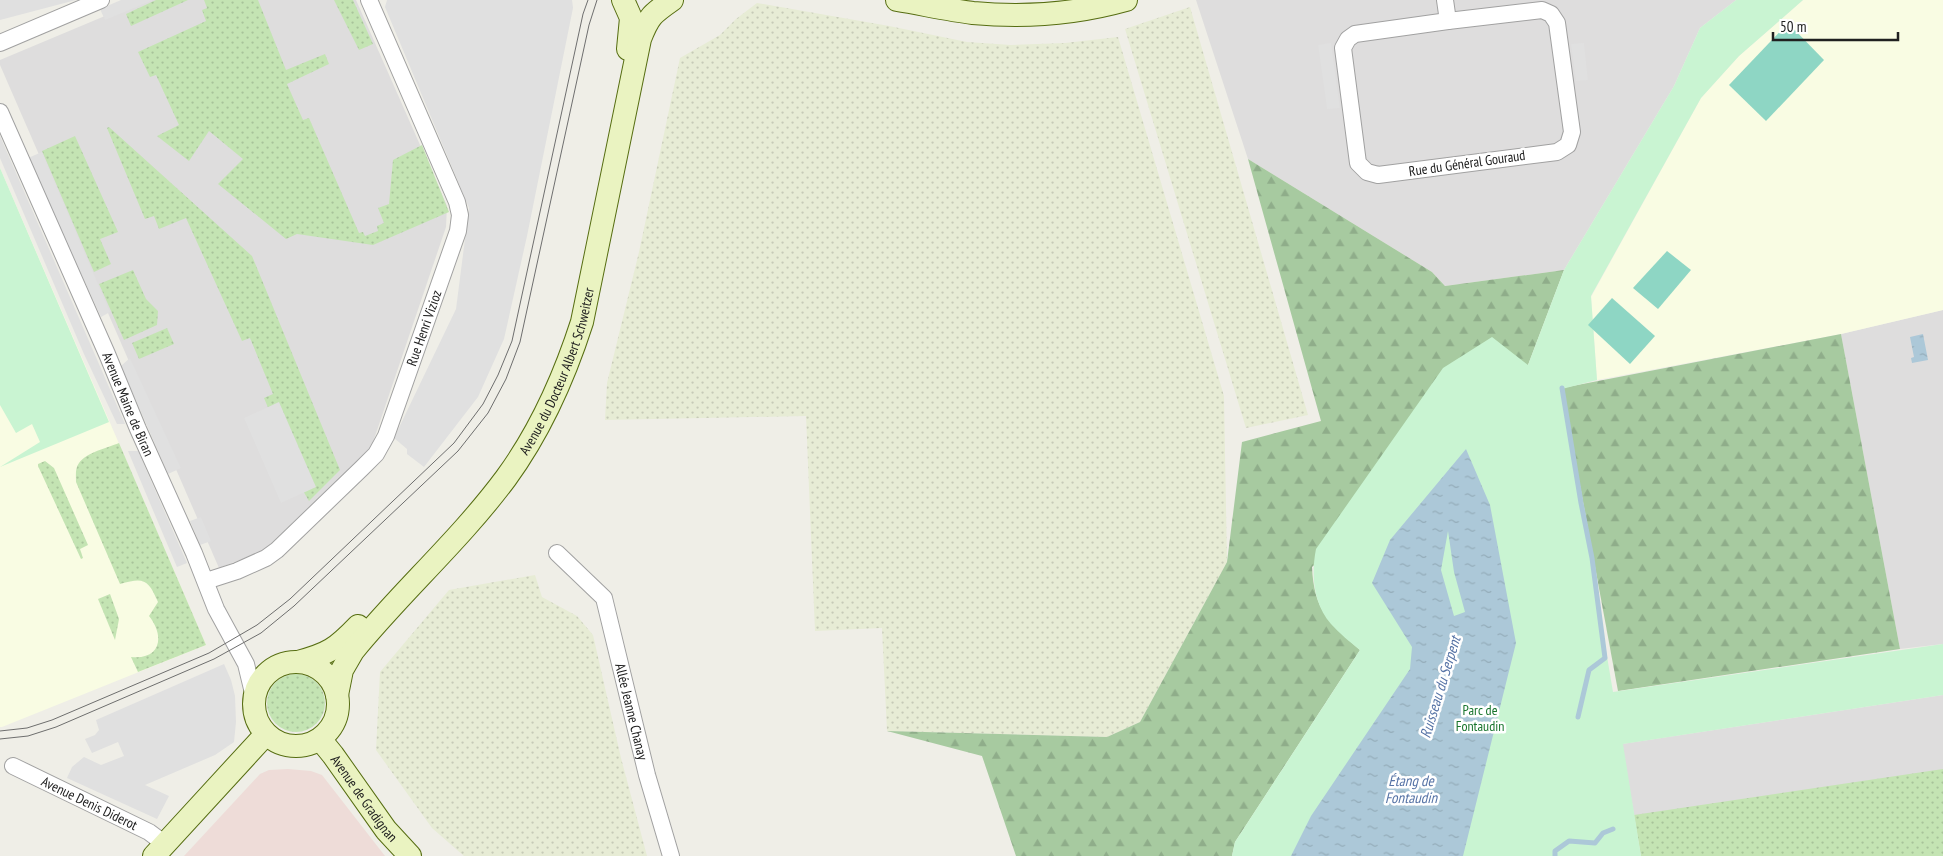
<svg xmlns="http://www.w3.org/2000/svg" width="1943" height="856" viewBox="0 0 1943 856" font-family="'PT Sans Narrow',sans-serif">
  <defs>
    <pattern id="farmland-dots" width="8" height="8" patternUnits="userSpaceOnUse" patternTransform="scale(1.25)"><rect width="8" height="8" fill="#e7ecd5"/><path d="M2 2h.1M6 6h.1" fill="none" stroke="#c6cab7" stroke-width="1.8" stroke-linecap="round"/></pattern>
    <pattern id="grass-dots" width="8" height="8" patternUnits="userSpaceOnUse" patternTransform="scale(1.25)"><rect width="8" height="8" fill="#c4e4b3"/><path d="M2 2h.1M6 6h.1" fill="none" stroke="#a8c39a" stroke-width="1.8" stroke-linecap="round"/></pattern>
    <pattern id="forest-firs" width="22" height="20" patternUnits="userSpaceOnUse" patternTransform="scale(1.25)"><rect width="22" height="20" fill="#a7caa0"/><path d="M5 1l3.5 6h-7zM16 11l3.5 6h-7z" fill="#8fad8a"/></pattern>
    <pattern id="water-ripples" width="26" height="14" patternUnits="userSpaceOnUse" patternTransform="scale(1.25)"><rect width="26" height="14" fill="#acc8d8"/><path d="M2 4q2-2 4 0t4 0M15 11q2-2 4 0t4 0" fill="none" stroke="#94acb9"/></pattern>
  </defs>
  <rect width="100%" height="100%" fill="#efeee7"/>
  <g fill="#dedddd">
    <path d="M 143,0 L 356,0 L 447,206 L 446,227 L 371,448 L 263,551 L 219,568 L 0,65 L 0,60 Z"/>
    <path d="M 1196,0 L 1736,0 L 1700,28 L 1674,86 L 1564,270 L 1445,286 L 1432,272 L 1248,159 Z"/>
    <path d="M 1943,310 L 1943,644 L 1900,649 L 1841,334 Z"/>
    <path d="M 1943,695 L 1943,856 L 1641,856 L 1622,744 Z"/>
  </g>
  <path fill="#eedcd8" d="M 288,769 L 311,771 L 322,775 L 385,856 L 184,856 L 260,774 L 269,770 Z"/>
  <g fill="#f9fce3">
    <path d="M 1803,0 L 1943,0 L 1943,310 L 1841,334 L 1597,380 L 1591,297 L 1701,98 L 1739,56 Z"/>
    <path d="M 0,168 L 206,645 L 2,727 L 0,727 Z"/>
  </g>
  <g fill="url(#farmland-dots)">
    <path d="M 757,3 L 889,26 L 967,42 L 1011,45 L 1065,43 L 1118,37 L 1224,396 L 1227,562 L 1140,722 L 1107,737 L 887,731 L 882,628 L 815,631 L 806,416 L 605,420 L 607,383 L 639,252 L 680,58 L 720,35 L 736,19 Z"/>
    <path d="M 1190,7 L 1308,415 L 1246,428 L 1125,29 Z"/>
    <path d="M 535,575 L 542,597 L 577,616 L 593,635 L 621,758 L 647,856 L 464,856 L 432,828 L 376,750 L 380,672 L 449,590 Z"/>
  </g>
  <g fill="url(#grass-dots)">
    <path d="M 156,0 L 188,0 L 131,26 L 126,14 Z"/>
    <path d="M 204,0 L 258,0 L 286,70 L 325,54 L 329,64 L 287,84 L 303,120 L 309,118 L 359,233 L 363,232 L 365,236 L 378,231 L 377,226 L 384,223 L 378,208 L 389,204 L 393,160 L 422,145 L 449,212 L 373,245 L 297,234 L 286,239 L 218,184 L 243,159 L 209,131 L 189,161 L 157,136 L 179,125 L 156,75 L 150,77 L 138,52 L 206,21 L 202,10 L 207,8 Z"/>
    <path d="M 334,0 L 353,0 L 373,44 L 359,50 Z"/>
    <path d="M 109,127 L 252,256 L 340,470 L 309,501 L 302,489 L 264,398 L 273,394 L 250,338 L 242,341 L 186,218 L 159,229 L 154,216 L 145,219 L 107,128 Z"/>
    <path d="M 75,136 L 118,232 L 100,239 L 111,264 L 94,272 L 42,151 Z"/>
    <path d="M 133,270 L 146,299 L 158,311 L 157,325 L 124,340 L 99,284 Z"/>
    <path d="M 167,328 L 174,344 L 139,359 L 132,343 Z"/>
    <path d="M 119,443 L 206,645 L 138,672 L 131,657 C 161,660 165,636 149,616 L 158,602 C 148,579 144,577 120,584 L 76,482 C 76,476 75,468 79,463 C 87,452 107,448 119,443 Z"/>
    <path d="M 45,461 L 54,468 L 88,545 L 80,549 L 83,558 L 81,559 L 38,466 L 38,464 Z"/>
    <path d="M 110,594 L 119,619 L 115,640 L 98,599 Z"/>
    <circle cx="296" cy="703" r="29"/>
    <path d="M 1943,769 L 1943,856 L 1641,856 L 1634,815 Z"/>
  </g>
  <g fill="url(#forest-firs)">
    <path d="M 1248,159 L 1432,272 L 1445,286 L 1564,270 L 1528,365 L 1312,567 C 1314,611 1329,622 1360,650 L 1235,842 L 1232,856 L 1016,856 L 982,756 L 887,731 L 1107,737 L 1140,722 L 1227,562 L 1242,442 L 1321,421 Z"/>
    <path d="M 1841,334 L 1900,649 L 1618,691 L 1562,388 Z"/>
  </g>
  <g fill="#c9f4d2">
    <path d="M 1736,0 L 1803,0 L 1739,56 L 1701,98 L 1591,296 L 1597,380 L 1562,389 L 1613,692 L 1943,644 L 1943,695 L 1623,744 L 1641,856 L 1232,856 L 1235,842 L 1360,650 C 1350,642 1339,633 1331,624 C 1313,603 1311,575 1316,549 L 1443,368 L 1492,337 L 1528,365 L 1564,270 L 1674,86 L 1700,28 Z"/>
    <path d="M 0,168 L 109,422 L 0,467 L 40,442 L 32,424 L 16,433 L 0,405 Z"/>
  </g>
  <g fill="#8ed6c4">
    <path d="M 1788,23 L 1824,60 L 1766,121 L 1729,85 Z"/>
    <path d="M 1667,251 L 1691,270 L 1658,309 L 1633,288 Z"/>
    <path d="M 1612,298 L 1655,336 L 1630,364 L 1588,325 Z"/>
  </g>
  <g fill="#e0e0e0">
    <path d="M 0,0 L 76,0 L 0,20 Z"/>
    <path d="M 121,0 L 153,0 L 105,20 L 100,9 Z"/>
    <path d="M 387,0 L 572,0 L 573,8 L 527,236 L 504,339 L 478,397 L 424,467 L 407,454 L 407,449 L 394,438 L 456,309 L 469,208 L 385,7 Z"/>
    <path d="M 1331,43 L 1340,108 L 1327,109 L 1318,45 Z"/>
    <path d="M 1584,43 L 1588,80 L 1576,81 L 1571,44 Z"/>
    <path d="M 0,136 L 125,424 L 117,424 L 84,354 L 0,158 Z"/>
    <path d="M 42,152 L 110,312 L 101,317 L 28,158 Z"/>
    <path d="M 130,358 L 181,468 L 168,474 L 121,366 Z"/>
    <path d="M 279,402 L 316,487 L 281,503 L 244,418 Z"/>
    <path d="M 128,451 L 138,451 L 187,563 L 177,567 Z"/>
    <path d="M 201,517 L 211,541 L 200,545 L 190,521 Z"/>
    <path d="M 224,664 L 231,680 L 235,696 L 236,722 L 234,742 L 215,755 L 145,785 L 169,796 L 157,819 L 67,778 L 72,767 L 84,757 L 101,765 L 124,756 L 118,742 L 92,753 L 85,739 L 95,735 L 99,730 L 96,720 Z"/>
  </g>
  <g fill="url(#water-ripples)" fill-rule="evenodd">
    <path d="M 1923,334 L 1928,360 L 1912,363 L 1911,358 L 1914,357 L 1910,337 Z"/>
    <path d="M 1466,449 L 1490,505 L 1516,643 L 1463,856 L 1291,856 L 1311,816 L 1410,669 L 1412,647 L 1372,583 L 1390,540 ZM 1448,531 L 1454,572 L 1465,612 L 1454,616 L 1441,570 Z"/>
  </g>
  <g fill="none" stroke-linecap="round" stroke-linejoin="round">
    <g stroke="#acc8d8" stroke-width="5">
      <path d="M 1562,388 L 1581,503 L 1592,558 L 1605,658 L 1589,670 L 1578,717"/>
      <path d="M 1555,856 L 1555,851 L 1569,841 L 1595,843 L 1603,833 L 1613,829"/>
    </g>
    <g stroke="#a1a1a1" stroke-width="18">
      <g id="street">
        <path d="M 1445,0 L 1448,21"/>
        <path d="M 1542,10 L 1551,14 L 1557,23 L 1572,132 L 1568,145 L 1557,152 L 1378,175 L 1367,172 L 1358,163 L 1343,48 L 1348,39 L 1355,34 L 1448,21 Z"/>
        <path d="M 0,43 L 101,0"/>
        <path id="s1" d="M 0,112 L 107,354 L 138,429 L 194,553 L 216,609 L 246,664 L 254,697"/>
        <path id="s2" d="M 557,553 L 604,598 L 647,775 L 671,856"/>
        <path id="s3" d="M 206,581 L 237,571 L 266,558 L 277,550 L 362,468 L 376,454 L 386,436 L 458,231 L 460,215 L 457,202 L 369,0"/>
        <path id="s4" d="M 13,766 L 149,832 L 165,844"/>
      </g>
    </g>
    <g stroke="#566d11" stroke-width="24">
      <g id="secondary">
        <path d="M 623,0 L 631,18 L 628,49"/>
        <path d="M 897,0 C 922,4 948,10 973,13 C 1025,18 1076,14 1126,0"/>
        <circle cx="296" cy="704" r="42"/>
        <path d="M 298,662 C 328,654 336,649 358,626"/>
        <path id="s5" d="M 337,695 L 342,670 L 353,651 C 401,592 460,540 506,478 C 541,430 564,378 582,322 L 640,39 C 649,16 652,14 672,0"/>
        <path id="s6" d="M 320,739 L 333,755 L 386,830 L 410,856"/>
        <path d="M 154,856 L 266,734"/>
      </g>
    </g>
    <use href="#street" stroke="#fff" stroke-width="16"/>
    <use href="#secondary" stroke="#eaf3c1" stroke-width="22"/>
    <g stroke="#6e6e6e" stroke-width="1">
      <path d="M 0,731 L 27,728 L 52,720 L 209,653 L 257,625 L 290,599 L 454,443 L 483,404 L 498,375 L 512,341 L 583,14 L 588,0"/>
      <path d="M 0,739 L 28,736 L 56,727 L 214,659 L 261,633 L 294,606 L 458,451 L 488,413 L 506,379 L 520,342 L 589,25 L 597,0"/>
    </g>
  </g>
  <g text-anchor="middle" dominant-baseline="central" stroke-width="5" stroke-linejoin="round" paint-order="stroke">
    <g font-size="14" fill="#202020" stroke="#fff">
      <text transform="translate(1467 163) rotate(-8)">Rue du Général Gouraud</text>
      <text stroke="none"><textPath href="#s3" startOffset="351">Rue Henri Vizioz</textPath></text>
      <text stroke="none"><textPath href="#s5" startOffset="398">Avenue du Docteur Albert Schweitzer</textPath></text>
      <text stroke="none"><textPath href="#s1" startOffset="319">Avenue Maine de Biran</textPath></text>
      <text stroke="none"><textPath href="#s2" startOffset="182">Allée Jeanne Chanay</textPath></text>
      <text stroke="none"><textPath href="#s6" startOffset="74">Avenue de Gradignan</textPath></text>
      <text stroke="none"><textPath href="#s4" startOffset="85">Avenue Denis Diderot</textPath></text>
    </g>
    <g font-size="14" fill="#18742c" stroke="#fff">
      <text x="1480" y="710">Parc de<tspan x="1480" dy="16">Fontaudin</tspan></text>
    </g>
    <g font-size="15" font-style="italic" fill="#5673a6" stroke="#fff">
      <text transform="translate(1440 687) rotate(-73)">Ruisseau du Serpent</text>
      <text x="1411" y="780">Étang de<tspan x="1411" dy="17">Fontaudin</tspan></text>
    </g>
  </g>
  <path d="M1773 32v8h125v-8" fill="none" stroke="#202020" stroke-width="2.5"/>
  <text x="1780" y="32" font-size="15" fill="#202020" stroke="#ffffff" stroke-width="4" paint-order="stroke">50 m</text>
</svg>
